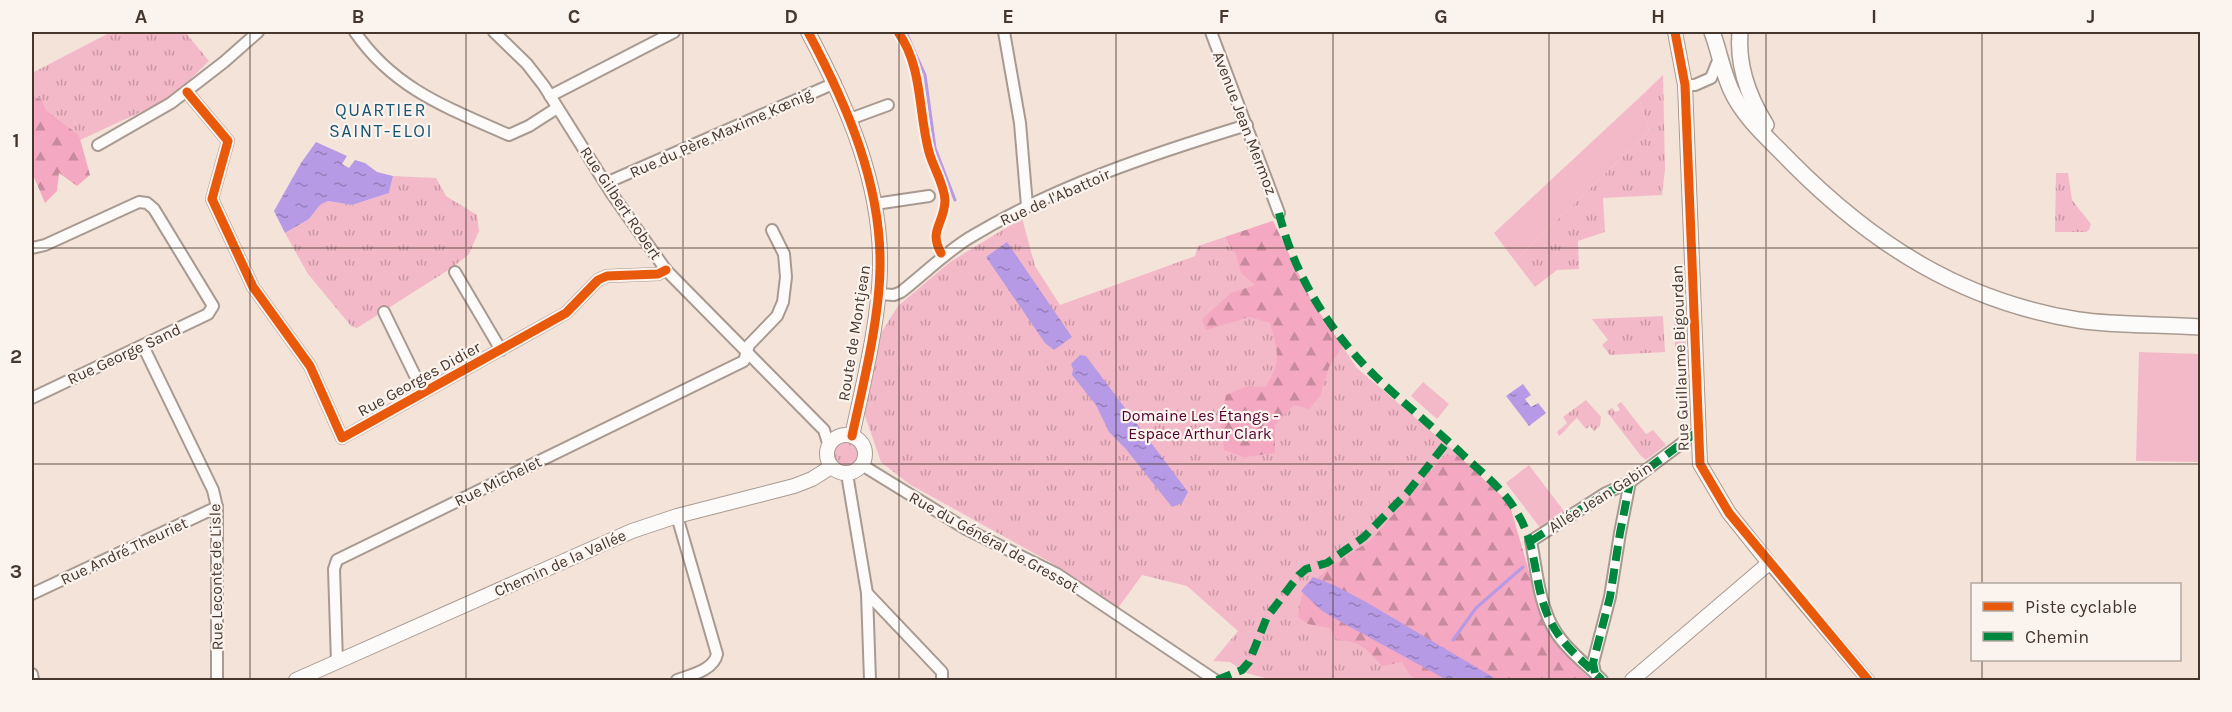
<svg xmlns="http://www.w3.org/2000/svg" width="2232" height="712" viewBox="0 0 2232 712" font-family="Karla,sans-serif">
  <defs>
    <pattern id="grass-tufts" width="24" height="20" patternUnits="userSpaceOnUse" patternTransform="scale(1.5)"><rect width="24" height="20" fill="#f3b9c8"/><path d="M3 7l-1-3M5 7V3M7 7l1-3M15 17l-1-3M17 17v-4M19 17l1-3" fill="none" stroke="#c797a3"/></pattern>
    <pattern id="forest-firs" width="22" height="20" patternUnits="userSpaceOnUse" patternTransform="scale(1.5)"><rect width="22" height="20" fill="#f5a8c1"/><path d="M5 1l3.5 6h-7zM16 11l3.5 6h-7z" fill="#c88a9d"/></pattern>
    <pattern id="water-ripples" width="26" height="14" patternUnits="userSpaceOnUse" patternTransform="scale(1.5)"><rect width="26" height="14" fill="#b69ae5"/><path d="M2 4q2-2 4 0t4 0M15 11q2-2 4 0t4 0" fill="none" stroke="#967eba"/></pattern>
  </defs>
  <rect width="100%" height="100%" fill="#f4e3d8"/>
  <g fill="url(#grass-tufts)">
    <path d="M 111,32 L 185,32 L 209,61 L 177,92 L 154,106 L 80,140 L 79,135 L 46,110 L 42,100 L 32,95 L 32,73 Z"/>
    <path d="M 1663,75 L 1665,169 L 1662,195 L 1603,198 L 1605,232 L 1578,241 L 1579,269 L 1557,270 L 1535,287 L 1515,261 L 1649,131 L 1639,98 Z"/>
    <path d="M 2056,173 L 2068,173 L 2072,200 L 2091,224 L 2089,230 L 2086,232 L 2055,232 Z"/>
    <path d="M 393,176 L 436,178 L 446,196 L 477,215 L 479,231 L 469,254 L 453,267 L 357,328 L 351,326 L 308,274 L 285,233 L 309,219 L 320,205 L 328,201 L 352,205 L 389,193 Z"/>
    <path d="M 1022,218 L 1035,266 L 1060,305 L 1195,256 L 1198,246 L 1273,221 L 1311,300 L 1357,368 L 1446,444 L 1509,503 L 1545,627 L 1573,662 L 1591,680 L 1268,680 L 1265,678 L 1246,673 L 1230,662 L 1213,661 L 1238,631 L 1187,586 L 1142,575 L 1118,608 L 1050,562 L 909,484 L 881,462 L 864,413 L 881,333 L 898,306 L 950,262 Z"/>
    <path d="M 1683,284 L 1689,412 L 1681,416 L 1678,406 L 1686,405 L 1683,350 L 1675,350 L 1673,285 Z"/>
    <path d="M 1663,316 L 1665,352 L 1610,355 L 1602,345 L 1608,340 L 1592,319 Z"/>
    <path d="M 1586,400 L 1601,417 L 1600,426 L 1594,431 L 1590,426 L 1586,429 L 1577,418 C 1570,423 1567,430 1559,436 L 1557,432 L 1567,423 L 1563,417 Z"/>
    <path d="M 1621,402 L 1646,434 L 1653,430 L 1666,445 L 1646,460 L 1641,456 L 1607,412 L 1612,408 L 1615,412 L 1620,410 L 1617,405 Z"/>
    <circle cx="846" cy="455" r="13"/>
  </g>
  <g fill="url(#forest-firs)">
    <path d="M 32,95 L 42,100 L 46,110 L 79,135 L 90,175 L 77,186 L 59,173 L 57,191 L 45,203 L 34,177 L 34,158 L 32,158 Z"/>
    <path d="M 1273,221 L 1311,300 L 1342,347 L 1329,367 L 1320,396 L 1309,409 L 1294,405 L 1275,425 L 1275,453 L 1244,457 L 1224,450 L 1220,420 L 1226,395 L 1248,386 L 1265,387 C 1282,363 1278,351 1270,323 L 1249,317 L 1206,330 L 1202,319 L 1231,293 L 1255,285 L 1241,273 L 1236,254 L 1225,237 Z"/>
    <path d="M 1457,455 L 1509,503 L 1545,627 L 1573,662 L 1591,680 L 1416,680 L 1409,674 L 1402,662 L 1382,666 C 1365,646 1361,643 1336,639 L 1330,628 L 1308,624 L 1298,617 L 1302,594 L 1328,568 L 1371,540 L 1444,456 Z"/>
  </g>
  <g fill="#f3b9c8">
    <path d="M 1639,98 L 1649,131 L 1515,261 L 1494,233 Z"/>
    <path d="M 2139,352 L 2200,354 L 2200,462 L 2136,461 Z"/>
    <path d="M 1423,382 L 1449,404 L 1437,419 L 1411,396 Z"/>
    <path d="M 1529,465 L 1564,511 L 1541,529 L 1506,483 Z"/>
  </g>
  <g fill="url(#water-ripples)">
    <path d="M 316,142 L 347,156 L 342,164 L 349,168 L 355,160 L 365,163 L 377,172 L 393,176 L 389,193 L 352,205 L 328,201 L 320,205 L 309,219 L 285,233 L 274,211 L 301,163 Z"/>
    <path d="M 1007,242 L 1072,337 L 1054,350 L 1045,343 L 986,257 Z"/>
    <path d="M 1080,355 L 1086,356 L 1188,492 L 1182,503 L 1172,507 L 1125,448 L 1109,432 L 1096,405 L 1072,375 L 1073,369 L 1071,364 Z"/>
    <path d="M 1523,384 L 1531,395 L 1525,399 L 1531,407 L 1538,403 L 1546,413 L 1529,426 L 1506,396 Z"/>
    <path d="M 1313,577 L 1334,585 L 1366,602 L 1498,680 L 1447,680 L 1334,618 L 1321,610 L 1301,591 Z"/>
  </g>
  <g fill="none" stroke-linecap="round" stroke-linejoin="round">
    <g stroke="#b69ae5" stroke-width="3">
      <path d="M 906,32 L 925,75 L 935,148 L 955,200"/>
      <path d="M 1453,640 L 1476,608 L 1523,567"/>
    </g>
    <g stroke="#a89a91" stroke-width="14">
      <g id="minor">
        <path d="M 355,32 C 394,89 448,108 509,135 L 529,126 L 557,108"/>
        <path d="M 494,32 L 527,64 L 544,86 L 612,194 L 666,270 L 817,423 L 824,430 L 829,446"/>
        <path d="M 1004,32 L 1020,123 L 1027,206"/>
        <path d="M 1211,32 L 1279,213"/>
        <path d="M 1685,85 L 1695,85 L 1711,78 L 1720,56"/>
        <path d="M 187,92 L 228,141 L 212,199 L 253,287 L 310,366 L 342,438 L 566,313 L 598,280 L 607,276 L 658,274 L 666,270"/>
        <path d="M 550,96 L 674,32"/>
        <path d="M 850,119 L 888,105"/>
        <path d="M 98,145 L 171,103 L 224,62 L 258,32"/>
        <path d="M 606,183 L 835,83"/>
        <path d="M 875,204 L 929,196"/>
        <path d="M 32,248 L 45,245 L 139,202 L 147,203 L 154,209 L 213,306 L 208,314 L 32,398"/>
        <path d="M 455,272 L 501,350"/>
        <path d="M 878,294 L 894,295 L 901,292 C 924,274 945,253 969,238 C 1055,186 1152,154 1247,125"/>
        <path d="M 384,312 L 423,392"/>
        <path d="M 143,346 L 213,490 L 217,507 L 217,680"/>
        <path d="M 862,465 L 966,529 L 1057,574 L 1215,680"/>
        <path d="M 847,474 L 867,593 L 870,680"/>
        <path d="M 677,516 L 717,654 C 714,670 691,675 677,680"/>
        <path d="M 1769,563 L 1868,680"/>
        <path d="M 867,593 L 942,672 L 942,680"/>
        <path d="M 32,594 L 217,507"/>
        <path d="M 337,662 L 334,569 L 337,560 L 744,361 L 749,345 L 777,316 L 783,302 L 786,277 L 784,254 L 772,230"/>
        <path d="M 1595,673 L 1593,663 L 1610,597 L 1620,533 L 1630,482"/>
        <path d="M 32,674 L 33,680"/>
        <path d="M 1602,680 C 1587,665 1569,652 1557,634 C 1539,608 1537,571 1531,541 L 1606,493 L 1630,482 L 1697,432"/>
      </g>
    </g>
    <g stroke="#a89a91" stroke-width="16">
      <g id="tertiary">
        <path d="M 808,32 C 847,105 882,185 880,269 C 879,321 863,385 852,436"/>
        <circle cx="846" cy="454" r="19"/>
        <path d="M 296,680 L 632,531 L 677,516 L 794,486 L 812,479 L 831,467"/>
        <path d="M 1632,680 L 1769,563 L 1729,513 L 1700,464 L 1685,85 L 1675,32"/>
      </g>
    </g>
    <g stroke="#a89a91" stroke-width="18">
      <g id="secondary">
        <path d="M 1712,32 C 1720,53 1723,76 1734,96 C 1748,122 1770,140 1790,161 C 1872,244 1961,301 2078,320 C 2119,326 2160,324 2200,327"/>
        <path d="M 1740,32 C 1737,66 1748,96 1766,125"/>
      </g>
    </g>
    <use href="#minor" stroke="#fdfbf9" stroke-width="10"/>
    <use href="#tertiary" stroke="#fdfbf9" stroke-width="14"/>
    <use href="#secondary" stroke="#fdfbf9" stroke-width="15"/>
    <g stroke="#00873e" stroke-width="8" stroke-dasharray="15 8" stroke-linecap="butt">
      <path d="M 1279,213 C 1294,275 1330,332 1375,376 C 1402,402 1432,426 1460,452 C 1478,470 1503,488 1516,511 C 1537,544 1533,577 1546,611 C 1558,643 1579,657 1602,680"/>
      <path d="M 1531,541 L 1606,493 L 1630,482 L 1697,432"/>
      <path d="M 1595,673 L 1593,663 L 1610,597 L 1620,533 L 1630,482"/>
      <path d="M 1217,680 L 1242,670 L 1249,662 L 1267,617 L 1299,575 L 1306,569 L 1327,563 L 1364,537 L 1407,493 L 1448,441"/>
    </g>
    <g stroke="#fbf3ee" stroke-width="13">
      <g id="cycleway">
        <path d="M 808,32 C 847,105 882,185 880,269 C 879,321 863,385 852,436"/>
        <path d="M 898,32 C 923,67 918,112 929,152 C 933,167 944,184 945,200 C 945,223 928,230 941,253"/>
        <path d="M 1675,32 L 1685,85 L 1700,464 L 1729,513 L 1868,680"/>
        <path d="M 187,92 L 228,141 L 212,199 L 253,287 L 310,366 L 342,438 L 566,313 L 598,280 L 607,276 L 658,274 L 666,270"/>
      </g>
    </g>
    <use href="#cycleway" stroke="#e8590c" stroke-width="9"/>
  </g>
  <path fill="none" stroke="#45372d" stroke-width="1.5" stroke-opacity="0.55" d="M 250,32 L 250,680M 466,32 L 466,680M 683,32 L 683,680M 899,32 L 899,680M 1116,32 L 1116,680M 1333,32 L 1333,680M 1549,32 L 1549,680M 1766,32 L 1766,680M 1982,32 L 1982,584M 32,248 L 2200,248M 32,464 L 2200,464M 1982,660 L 1982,680"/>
  <g text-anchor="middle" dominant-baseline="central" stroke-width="4.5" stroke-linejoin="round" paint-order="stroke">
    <g font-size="16" fill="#45372d" stroke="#fbf3ee">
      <text transform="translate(1245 123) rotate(69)">Avenue Jean Mermoz</text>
      <text transform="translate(721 133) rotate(-24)">Rue du Père Maxime Kœnig</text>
      <text transform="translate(1055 197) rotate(-24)">Rue de l'Abattoir</text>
      <text transform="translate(621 203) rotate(56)">Rue Gilbert Robert</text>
      <text transform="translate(854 333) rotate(-81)">Route de Montjean</text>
      <text transform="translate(124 354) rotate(-25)">Rue George Sand</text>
      <text transform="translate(1680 358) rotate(-92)">Rue Guillaume Bigourdan</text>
      <text transform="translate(419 379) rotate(-29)">Rue Georges Didier</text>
      <text transform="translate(498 481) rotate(-26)">Rue Michelet</text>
      <text transform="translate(1600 497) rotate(-32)">Allée Jean Gabin</text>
      <text transform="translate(994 542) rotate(29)">Rue du Général de Gressot</text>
      <text transform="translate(124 551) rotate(-25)">Rue André Theuriet</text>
      <text transform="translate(560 563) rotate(-24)">Chemin de la Vallée</text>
      <text transform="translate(216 577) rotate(-91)">Rue Leconte de Lisle</text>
    </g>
    <g font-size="16" fill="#53022e" stroke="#fbf3ee">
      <text x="1200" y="415">Domaine Les Étangs -<tspan x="1200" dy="18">Espace Arthur Clark</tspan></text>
    </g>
    <g font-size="18" letter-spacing="1.5" fill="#175675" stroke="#fbf3ee">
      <text x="381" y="110">QUARTIER<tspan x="381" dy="21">SAINT-ELOI</tspan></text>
    </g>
  </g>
  <rect width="2232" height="712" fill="none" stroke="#fbf3ee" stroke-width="66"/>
  <rect x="1971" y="583" width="210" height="78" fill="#fbf3ee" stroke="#b2a8a1" stroke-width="1.5"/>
  <rect x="1983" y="602" width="30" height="9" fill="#e8590c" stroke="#b2a8a1" stroke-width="1.5"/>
  <text x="2025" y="613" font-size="18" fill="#45372d">Piste cyclable</text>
  <rect x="1983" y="632" width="30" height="9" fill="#00873e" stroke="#b2a8a1" stroke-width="1.5"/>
  <text x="2025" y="643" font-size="18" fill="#45372d">Chemin</text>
  <rect x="33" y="33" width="2166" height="646" fill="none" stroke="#45372d" stroke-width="2"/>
  <g font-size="20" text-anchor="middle" font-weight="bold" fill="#45372d">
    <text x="141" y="23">A</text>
    <text x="358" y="23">B</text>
    <text x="574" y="23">C</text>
    <text x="791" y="23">D</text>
    <text x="1008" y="23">E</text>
    <text x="1224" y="23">F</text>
    <text x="1441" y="23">G</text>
    <text x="1658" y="23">H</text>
    <text x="1874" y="23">I</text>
    <text x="2091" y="23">J</text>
    <text x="16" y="147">1</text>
    <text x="16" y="363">2</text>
    <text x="16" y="578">3</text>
  </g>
</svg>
